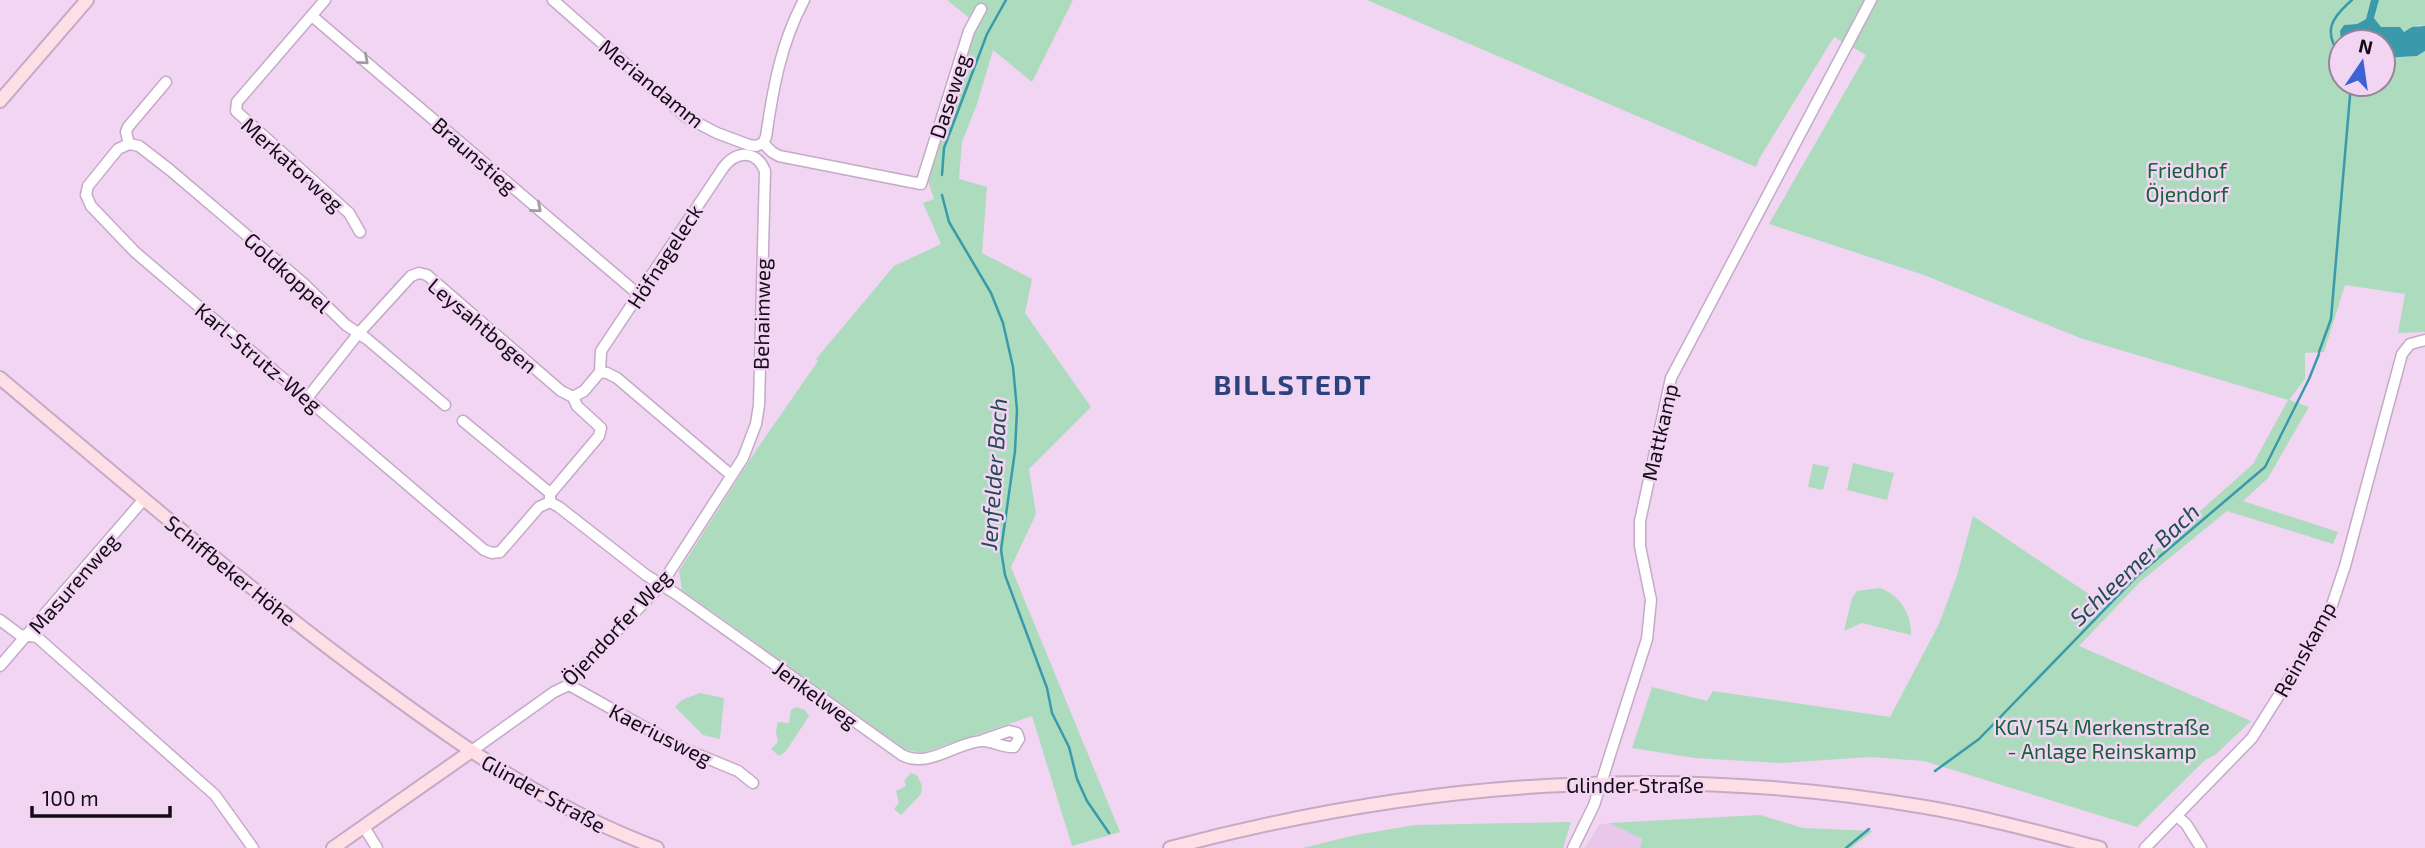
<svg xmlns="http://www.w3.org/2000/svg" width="2425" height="848" viewBox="0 0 2425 848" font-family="'Exo 2',sans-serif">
  <rect width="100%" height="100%" fill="#f1d5f3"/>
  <path fill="#e8c7ea" d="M 1609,823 L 1642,839 L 1640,848 L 1585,848 L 1599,825 Z"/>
  <g fill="#addbbd">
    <path d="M 947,0 L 1073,0 L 1032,82 L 993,50 L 977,104 L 962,142 L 959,179 L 987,187 L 982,253 L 1032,279 L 1025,313 L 1091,407 L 1029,469 L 1036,514 L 1011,567 L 1120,832 L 1072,846 L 1032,716 L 922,753 L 906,750 L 682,590 L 679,571 L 757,449 L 818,361 L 816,359 L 894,266 L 941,244 L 923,203 L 934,199 L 926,175 L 977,24 Z"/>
    <path d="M 1367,0 L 2371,0 L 2366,19 L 2357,24 L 2344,25 L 2339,40 L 2341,84 L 2383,84 L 2383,58 L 2417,56 L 2425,51 L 2425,332 L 2398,333 L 2405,294 L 2345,285 L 2324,352 L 2305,353 L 2305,379 L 2289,400 L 2309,407 L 2268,478 L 2243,501 L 2338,532 L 2333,544 L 2227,511 L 2140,582 L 2079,646 L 2251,721 L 2215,755 L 2205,760 L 2137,827 L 1924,761 L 1870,757 L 1780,763 L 1695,758 L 1632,748 L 1652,687 L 1707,701 L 1713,691 L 1890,717 L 1939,624 L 1957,576 L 1973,516 L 2099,601 L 2253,464 L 2288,400 L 2080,338 L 1924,275 L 1769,224 L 1866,55 L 1834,37 L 1759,159 L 1756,167 Z"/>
    <path d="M 2379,0 L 2425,0 L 2425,26 L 2419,25 L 2404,32 L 2400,27 L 2381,27 L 2374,18 Z"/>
    <path d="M 1853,463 L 1894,473 L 1887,500 L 1847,490 Z"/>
    <path d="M 1813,464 L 1829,467 L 1823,490 L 1808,487 Z"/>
    <path d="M 1880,588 C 1900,595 1912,615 1911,635 L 1862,623 L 1844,631 L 1852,598 L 1857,591 Z"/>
    <path d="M 700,693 L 724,698 L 720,739 L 703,735 L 675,707 L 682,700 Z"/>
    <path d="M 796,707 L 805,710 L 809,716 L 786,751 L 779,756 L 771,749 L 778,742 L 776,731 L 778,722 L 789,723 L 791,710 Z"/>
    <path d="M 911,773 L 917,775 L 922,786 L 921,794 L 901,815 L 894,809 L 899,803 L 896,791 L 906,786 L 904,781 Z"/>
    <path d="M 1760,815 L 1803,828 L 1873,831 L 1851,848 L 1640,848 L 1642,839 L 1609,823 Z"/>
    <path d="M 1571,822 L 1563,848 L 1302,848 L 1356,835 L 1415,825 Z"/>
  </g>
  <path fill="#3a9aab" d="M 2371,0 L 2379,0 L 2374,18 L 2381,27 L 2400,27 L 2404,32 L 2412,27 L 2425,26 L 2425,51 L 2417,56 L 2383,58 L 2383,42 L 2341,44 L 2340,31 L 2344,25 L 2357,24 L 2366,19 Z"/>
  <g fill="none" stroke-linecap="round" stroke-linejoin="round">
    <g stroke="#3a9aab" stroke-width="2.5">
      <path d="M 2341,57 C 2323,32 2330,19 2352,0"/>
      <path d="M 942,175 L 944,148 L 987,34 L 1006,0"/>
      <path d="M 942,195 L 949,222 L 991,293 L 1003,323 L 1013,367 L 1017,410 L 1015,451 L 1001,550 L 1005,575 L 1047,688 L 1052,713 L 1069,747 L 1077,779 L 1087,801 L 1109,833"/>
      <path d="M 2319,352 L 2331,319 L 2351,84"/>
      <path d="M 1935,771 L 1979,739 L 2138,575 L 2265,467 L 2309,379 L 2319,354"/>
      <path d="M 1846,848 L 1869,829"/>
    </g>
    <g stroke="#c5aac7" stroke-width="13">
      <g id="street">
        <path d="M 325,0 L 237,102 L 236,111 L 349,213 L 360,232"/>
        <path d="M 553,0 L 686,117 L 717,133 L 749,145 L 756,146 L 763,143 L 772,152 L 779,156 L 921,184 L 969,31 L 981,9"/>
        <path d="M 312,16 L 638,294"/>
        <path d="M 166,82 L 128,127 L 126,132 L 129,144 L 118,149 L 88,186 L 86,195 L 91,206 L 135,252 L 484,550 L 492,553 L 500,552 L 539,507 L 550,502"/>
        <path d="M 763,143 L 766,137 C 773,88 781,43 804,0"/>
        <path d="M 129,144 L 139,146 L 170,170 L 303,283 L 346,325 L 367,339 L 445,405"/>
        <path d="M 308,397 L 358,334 L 411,276 L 419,273 L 427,275 L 561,391 L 573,397 L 577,406 L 601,428 L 599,436 L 550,494 L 550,502"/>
        <path d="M 573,397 L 584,391 L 600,372"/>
        <path d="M 463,421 L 550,493 L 550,498"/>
        <path d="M 550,502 L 559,507 L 646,575 L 676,594 L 902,755 C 928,769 955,743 981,741 C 992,740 1002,748 1014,747 L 1019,739 L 1017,733 L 1009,731 L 983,740"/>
        <path d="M 0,620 L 20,635 L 37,637 L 215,795 L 253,848"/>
        <path d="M 0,666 L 144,499"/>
        <path d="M 569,685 L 682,748 L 738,771 L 753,783"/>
        <path d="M 470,752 L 554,692 L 569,685 L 579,670 L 661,585 L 743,458 L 756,424 L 759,405 L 765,171 C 756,149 736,151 723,168 L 601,351 L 600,372 L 607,373 L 617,378 L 731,475"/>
        <path d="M 2177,816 L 2186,824 L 2201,848"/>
        <path d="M 364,827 L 377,848"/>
        <path d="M 1573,848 L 1594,805 L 1647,639 L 1651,600 L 1640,546 L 1640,521 L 1671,378 L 1871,0"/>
        <path d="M 2145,848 L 2252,738 L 2317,635 L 2332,605 L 2345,566 L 2402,354 L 2410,344 L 2425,340"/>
      </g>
    </g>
    <g stroke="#c5aac7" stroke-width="16">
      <g id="secondary">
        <path d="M 0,101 L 87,0"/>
        <path d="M 0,378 C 119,478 237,580 362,673 C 459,745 543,805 657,848"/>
        <path d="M 333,848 L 470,752"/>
        <path d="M 1170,848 C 1420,781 1669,763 1925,807 C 1984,817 2042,833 2100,848"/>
      </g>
    </g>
    <use href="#street" stroke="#fff" stroke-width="10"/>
    <use href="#secondary" stroke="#fedfe5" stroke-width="12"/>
  </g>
  <defs><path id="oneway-chevron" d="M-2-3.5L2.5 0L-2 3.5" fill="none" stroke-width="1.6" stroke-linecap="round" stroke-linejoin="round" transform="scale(1.75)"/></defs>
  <g stroke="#a19da1">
    <use href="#oneway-chevron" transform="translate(364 60) rotate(41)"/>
    <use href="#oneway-chevron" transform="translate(537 208) rotate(41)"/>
  </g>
  <g text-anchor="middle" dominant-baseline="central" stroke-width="5" stroke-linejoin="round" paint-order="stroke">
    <g font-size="21" fill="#140b15" stroke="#f1d5f3">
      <text transform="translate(652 83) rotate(39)">Meriandamm</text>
      <text transform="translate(949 96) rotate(-72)">Daseweg</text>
      <text transform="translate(475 155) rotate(41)">Braunstieg</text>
      <text transform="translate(293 164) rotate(42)">Merkatorweg</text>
      <text transform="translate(664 256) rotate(-57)">Höfnageleck</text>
      <text transform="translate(288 272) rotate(42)">Goldkoppel</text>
      <text transform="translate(761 314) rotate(-89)">Behaimweg</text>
      <text transform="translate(483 325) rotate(40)">Leysahtbogen</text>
      <text transform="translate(259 357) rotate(40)">Karl-Strutz-Weg</text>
      <text transform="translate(1659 432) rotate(-77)">Mattkamp</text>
      <text transform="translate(231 570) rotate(39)">Schiffbeker Höhe</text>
      <text transform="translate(73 583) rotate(-49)">Masurenweg</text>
      <text transform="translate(616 627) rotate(-47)">Öjendorfer Weg</text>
      <text transform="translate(2304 649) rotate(-61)">Reinskamp</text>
      <text transform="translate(816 694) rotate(36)">Jenkelweg</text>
      <text transform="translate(661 734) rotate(27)">Kaeriusweg</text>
      <text x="1635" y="784">Glinder Straße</text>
      <text transform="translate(544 793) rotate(29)">Glinder Straße</text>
    </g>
    <g font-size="21" fill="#16623b" stroke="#f1d5f3">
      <text x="2187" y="169">Friedhof<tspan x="2187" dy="24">Öjendorf</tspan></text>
      <text x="2102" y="726">KGV 154 Merkenstraße<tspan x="2102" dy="24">- Anlage Reinskamp</tspan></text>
    </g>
    <g font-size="23" font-style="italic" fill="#224c54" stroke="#f1d5f3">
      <text transform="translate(993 474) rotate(-86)">Jenfelder Bach</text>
      <text transform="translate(2134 564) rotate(-43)">Schleemer Bach</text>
    </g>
    <g font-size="28" font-weight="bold" letter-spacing="2" fill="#2d427b" stroke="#f1d5f3">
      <text x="1293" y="384">BILLSTEDT</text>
    </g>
  </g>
  <g transform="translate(2362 63) rotate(13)"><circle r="33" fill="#f1d5f3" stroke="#99849a" stroke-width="2"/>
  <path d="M0-5L12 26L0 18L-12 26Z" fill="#3d62d4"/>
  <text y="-10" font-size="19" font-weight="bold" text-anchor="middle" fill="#140b15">N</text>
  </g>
  <path d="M32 806v10h138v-10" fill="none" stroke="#140b15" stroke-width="3.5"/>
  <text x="42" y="806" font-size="21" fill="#140b15" stroke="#f1d5f3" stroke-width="5" paint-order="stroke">100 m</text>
</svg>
